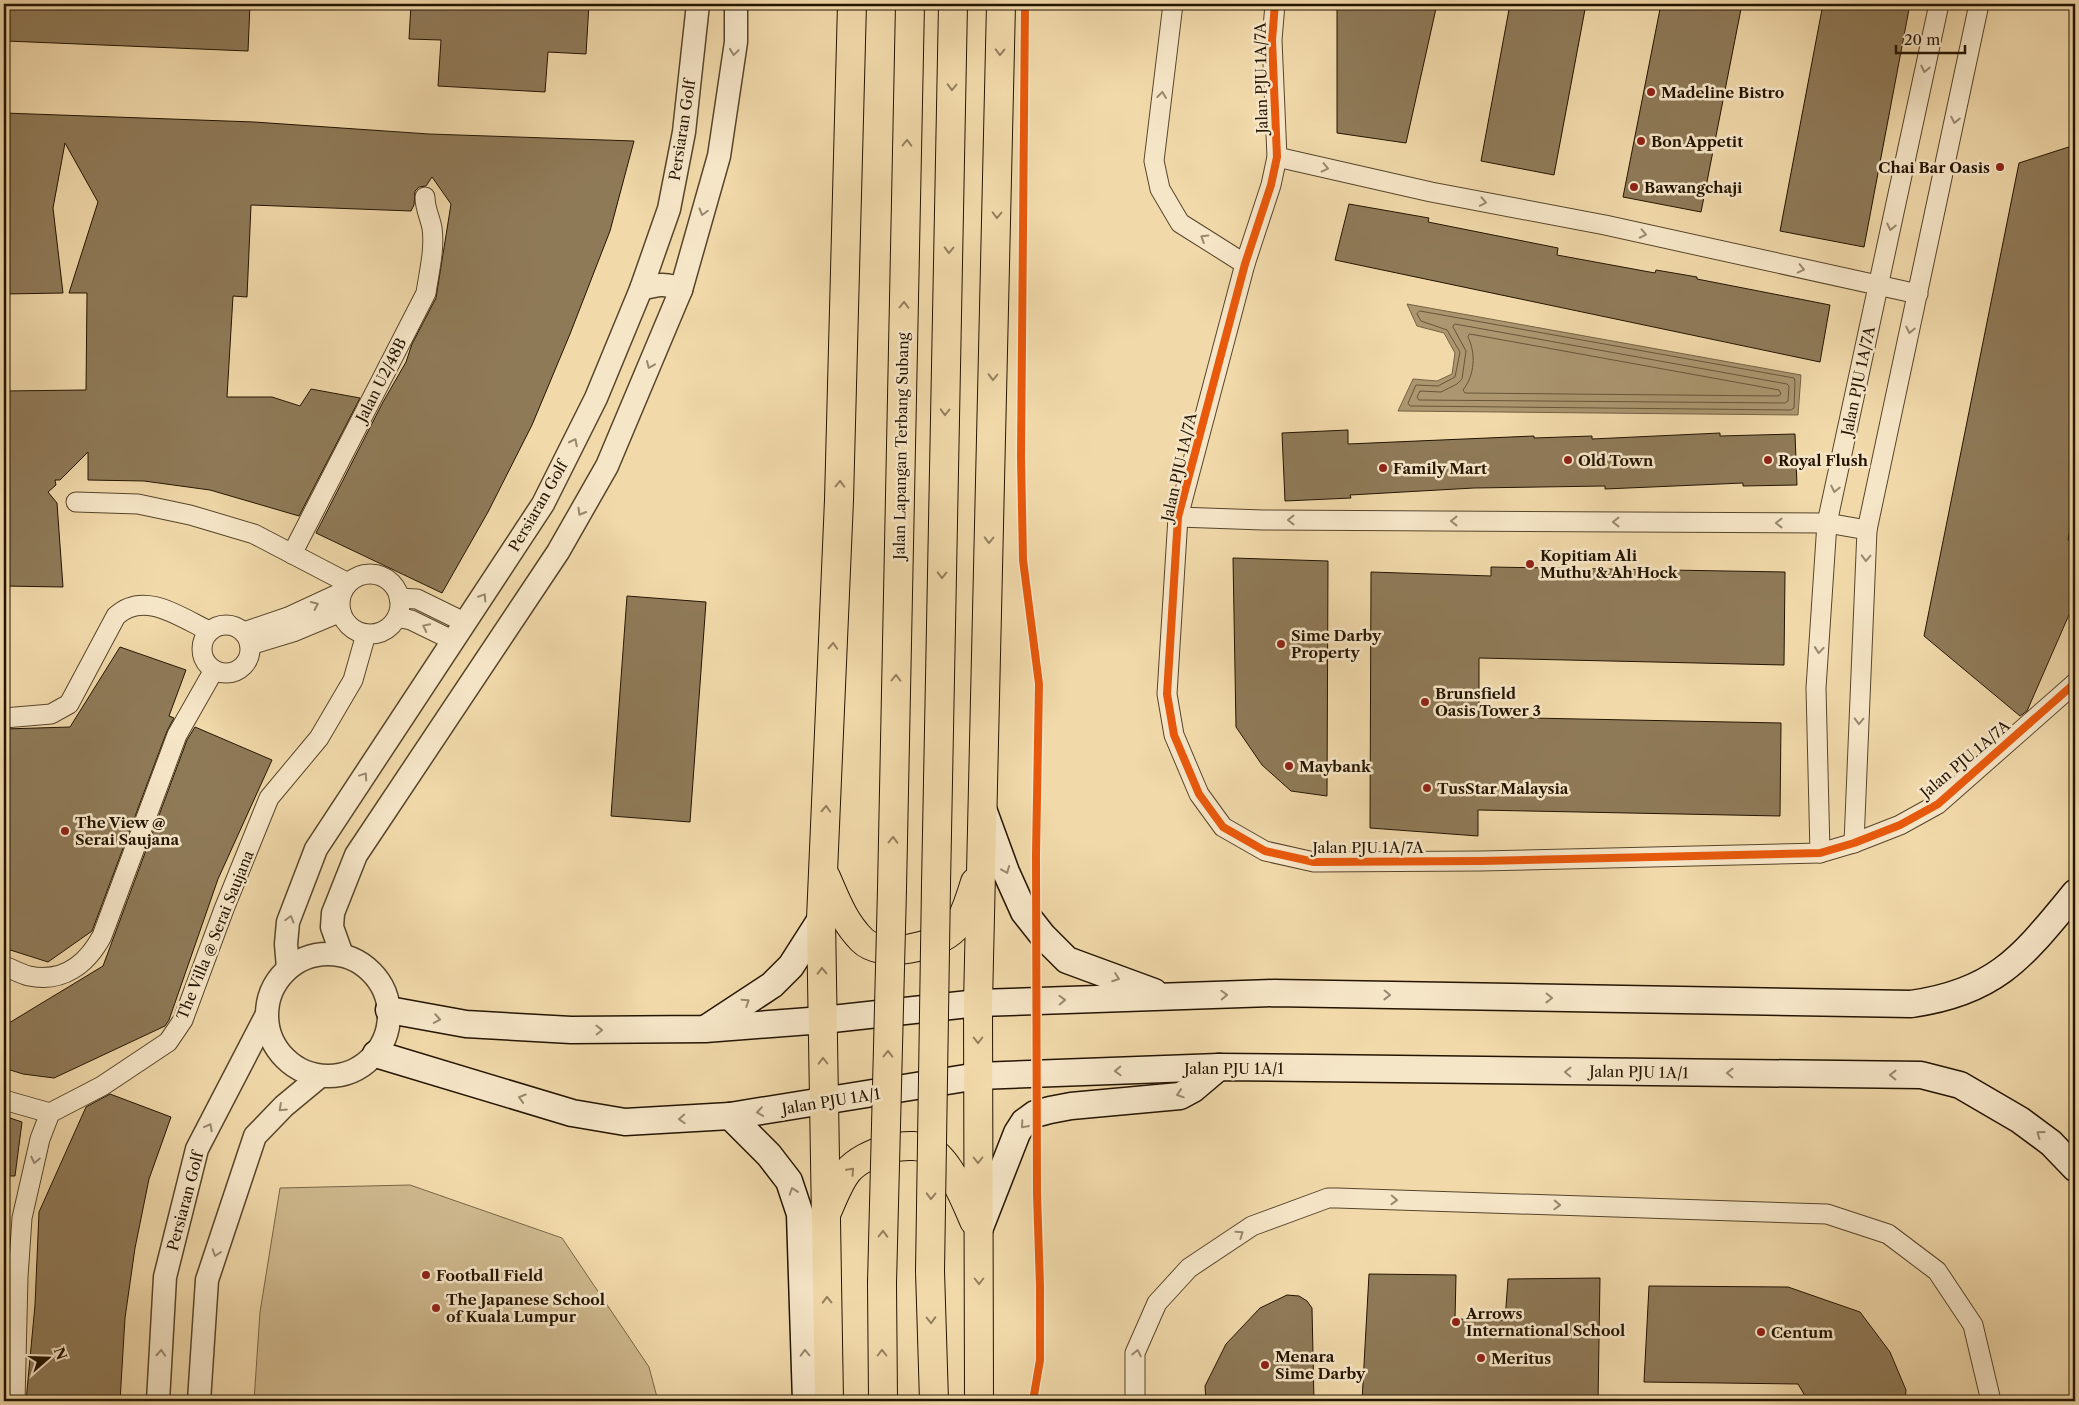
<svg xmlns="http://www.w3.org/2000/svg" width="2079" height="1405" viewBox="0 0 2079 1405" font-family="'Libre Caslon Text',serif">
  <rect width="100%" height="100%" fill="#f1d9aa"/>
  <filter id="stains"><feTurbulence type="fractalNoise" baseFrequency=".004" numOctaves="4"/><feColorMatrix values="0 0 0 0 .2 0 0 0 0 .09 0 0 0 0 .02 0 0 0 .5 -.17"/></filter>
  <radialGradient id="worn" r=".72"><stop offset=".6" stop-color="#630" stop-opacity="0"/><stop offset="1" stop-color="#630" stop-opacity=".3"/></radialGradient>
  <path fill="#ceb88d" stroke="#796646" d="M 410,1185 L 562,1238 L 649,1367 L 658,1401 L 254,1401 L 260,1312 L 280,1188 Z"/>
  <path fill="#ab9670" stroke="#756243" d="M 1407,304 L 1801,375 L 1798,415 L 1398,411 L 1413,379 L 1437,381 L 1452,374 L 1455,353 L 1444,333 L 1417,326 Z"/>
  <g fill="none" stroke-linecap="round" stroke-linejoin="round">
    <g stroke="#685538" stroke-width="1">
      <path d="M 1420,311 L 1794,378 L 1795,381 L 1794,408 L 1791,410 L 1410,406 L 1408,403 L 1416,385 L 1438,386 L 1455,377 L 1460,352 L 1447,330 L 1421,321 L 1417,314 Z"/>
      <path d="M 1455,324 L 1787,384 L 1789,386 L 1788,401 L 1785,403 L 1419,400 L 1417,397 L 1420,391 L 1441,392 L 1457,384 L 1462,379 L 1466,351 L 1453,327 Z"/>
      <path d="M 1470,334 L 1779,390 L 1781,394 L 1778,396 L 1465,393 L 1463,390 C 1475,375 1476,353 1468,337 Z"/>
    </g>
  </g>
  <g fill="#8f7a58" stroke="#241400">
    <path d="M 8,4 L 250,4 L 248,51 L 6,41 Z"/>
    <path d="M 411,4 L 589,4 L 586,54 L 548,52 L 545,92 L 438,86 L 441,40 L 409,39 Z"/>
    <path d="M 1337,4 L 1437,4 L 1406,143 L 1337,133 Z"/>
    <path d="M 1510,4 L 1586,4 L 1554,175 L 1481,161 Z"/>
    <path d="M 1661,4 L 1742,4 L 1701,212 L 1623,197 Z"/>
    <path d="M 1823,4 L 1910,4 L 1864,247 L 1780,231 Z"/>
    <path d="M 4,113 L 254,122 L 429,134 L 634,141 L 610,231 L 570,334 L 532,425 L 488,512 L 442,593 L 316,533 L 383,402 L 406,362 L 412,344 L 436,298 L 451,204 L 432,177 L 426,186 L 419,187 L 415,191 L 414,205 L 411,211 L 251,205 L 247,297 L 233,296 L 227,397 L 272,397 L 300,406 L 311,389 L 360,398 L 299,516 L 210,490 L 144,481 L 88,480 L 88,452 L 60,480 L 55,480 L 56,485 L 48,492 L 57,503 L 63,587 L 4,586 L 4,391 L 86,390 L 87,293 L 69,293 L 98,202 L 65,143 L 53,208 L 63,293 L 4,294 Z"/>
    <path d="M 2075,145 L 2075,503 L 2068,540 L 2075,545 L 2075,601 L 2027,711 L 2020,716 L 1924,636 L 2019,163 Z"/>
    <path d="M 1349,204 L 1429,218 L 1428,222 L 1558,248 L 1557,255 L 1655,273 L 1656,270 L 1697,277 L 1697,279 L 1830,305 L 1820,362 L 1335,260 Z"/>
    <path d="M 1348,430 L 1348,444 L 1534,436 L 1534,438 L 1592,436 L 1592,439 L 1720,433 L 1720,436 L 1795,434 L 1797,485 L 1743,486 L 1743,483 L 1605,489 L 1605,486 L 1474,488 L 1350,495 L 1351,498 L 1285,501 L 1282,433 Z"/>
    <path d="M 1233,558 L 1328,561 L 1327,796 L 1291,791 L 1262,765 L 1236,727 Z"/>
    <path d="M 1491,567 L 1785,572 L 1784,665 L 1479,658 L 1479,717 L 1781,723 L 1780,816 L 1478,810 L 1478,836 L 1370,828 L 1371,572 L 1491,576 Z"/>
    <path d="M 627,596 L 706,602 L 690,822 L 611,816 Z"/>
    <path d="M 120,647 L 186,670 L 169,716 L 174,718 L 167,731 L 92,931 L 48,962 L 4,948 L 4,729 L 70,727 Z"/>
    <path d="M 195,727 L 272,760 L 218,879 L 169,1020 L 165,1026 L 54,1078 L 23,1074 L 4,1068 L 4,1026 L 103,966 L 187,740 Z"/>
    <path d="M 110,1094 L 171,1117 L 149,1179 L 135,1248 L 125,1318 L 120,1401 L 26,1401 L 35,1305 L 39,1212 L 86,1107 Z"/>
    <path d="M 4,1116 L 22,1122 L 15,1176 L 4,1176 Z"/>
    <path d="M 1369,1274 L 1456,1275 L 1455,1319 L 1505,1320 L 1508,1279 L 1600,1278 L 1598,1401 L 1501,1401 L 1500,1397 L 1459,1396 L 1458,1401 L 1362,1401 Z"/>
    <path d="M 1649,1286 L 1788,1287 L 1860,1312 L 1890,1352 L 1906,1390 L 1905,1401 L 1808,1401 L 1798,1384 L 1644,1382 Z"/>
    <path d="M 1287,1295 L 1299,1296 L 1307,1301 L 1312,1308 L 1314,1401 L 1206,1401 L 1205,1386 L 1226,1344 L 1260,1308 Z"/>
  </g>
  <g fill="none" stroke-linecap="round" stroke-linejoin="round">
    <g stroke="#57452a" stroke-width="21">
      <g id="minor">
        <path d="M 1173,4 L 1154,161 L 1160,189 L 1180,223 L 1245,264"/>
        <path d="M 1275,4 L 1272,40 L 1277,157 L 1271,185 L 1245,264 L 1178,517 L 1167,694 L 1174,735 L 1199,794 L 1223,827 L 1265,851 L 1314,862 L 1481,861 L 1820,853 L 1854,843 L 1900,825 L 1938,804 L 2075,683"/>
        <path d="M 1277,157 L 1431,192 L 1605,225 L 1918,294"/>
        <path d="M 76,502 L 138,504 L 190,515 L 254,534 L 348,583"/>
        <path d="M 1178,517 L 1263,520 L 1827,523 L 1867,530"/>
        <path d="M 292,554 L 426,293 C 429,272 435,249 432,228 C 430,217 425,209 425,197"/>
        <circle cx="370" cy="604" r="30"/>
        <path d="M 399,598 L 417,599 L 466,623"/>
        <path d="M 397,617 L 411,620 L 454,641"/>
        <circle cx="226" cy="649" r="24"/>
        <path d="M 244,632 L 288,617 L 342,592"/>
        <path d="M 250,645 L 293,632 L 341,612"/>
        <path d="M 4,718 L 51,714 L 69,704 L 116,616 C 144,590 180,617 209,631"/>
        <path d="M 1854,843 L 1867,530 L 1979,4"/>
        <path d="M 1820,853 L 1816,688 L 1827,523 L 1939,4"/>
        <path d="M 4,966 C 12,969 21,974 29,976 C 63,983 87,964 102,936 L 177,735 L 214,670"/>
        <path d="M 4,1100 L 50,1113"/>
        <path d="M 15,1401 L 18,1277 L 22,1218 L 40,1139 L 50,1113 L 102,1086 L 168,1042 L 183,1020 L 224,909 L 269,798 L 319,738 L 353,680 L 366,634"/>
        <path d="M 1135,1401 L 1135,1353 L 1157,1303 L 1189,1268 L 1252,1226 L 1328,1198 L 1337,1198 L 1827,1214 L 1888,1234 L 1937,1271 L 1973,1325 L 1991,1401"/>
      </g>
    </g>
    <g stroke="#57452a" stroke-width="25">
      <g id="tertiary">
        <path d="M 641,289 C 656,285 667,282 681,290"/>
        <circle cx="328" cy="1015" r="61"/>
        <path d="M 342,955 L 332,927 L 333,913 L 356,855 L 558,552 L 607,466 L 681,290 L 719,156 L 736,42 L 736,4"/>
        <path d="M 288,968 L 286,944 L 288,922 L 316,849 L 543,504 L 596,398 L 641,289 L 669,209 L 684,132 L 698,4"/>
        <path d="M 158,1401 L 165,1277 L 197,1149 L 266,1016"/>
        <path d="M 199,1401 L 207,1280 L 255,1136 L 284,1106 L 319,1077"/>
      </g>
    </g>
    <g stroke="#241400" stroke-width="29">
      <g id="secondary">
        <path d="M 983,809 L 1006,872 L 1024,912 L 1043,936 L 1067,960 L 1154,992"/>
        <path d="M 389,1010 L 466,1024 L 571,1030 L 705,1029 L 823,1020 L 978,1003 L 1274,993 L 1911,1004 C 1997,992 2023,956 2075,893"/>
        <path d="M 708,1027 L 772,985 L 791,966 L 821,919"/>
        <path d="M 376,1054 L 572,1113 L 625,1122 L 730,1116 L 978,1076 L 1219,1067 L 1921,1075 L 1960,1085 L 2020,1120 L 2051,1143 L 2075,1168"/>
        <path d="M 730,1116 L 769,1155 L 789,1181 L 800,1214 L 806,1401"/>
        <path d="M 979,1230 L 1017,1133 L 1024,1122 L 1035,1114 L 1050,1110 L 1071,1106 L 1180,1096 L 1193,1089 L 1219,1067"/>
      </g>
    </g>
    <g stroke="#241400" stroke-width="30">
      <g id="primary">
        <path d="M 826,877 C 836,900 844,922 862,940 C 882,960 937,947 955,928 C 964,919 971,895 975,882"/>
        <path d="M 936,885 L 953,4"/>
        <path d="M 892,889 L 910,4"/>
        <path d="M 827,1212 C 833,1199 839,1182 848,1171 C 864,1152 912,1137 933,1152 C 951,1164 966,1202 974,1221"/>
        <path d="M 930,1271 L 934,1401"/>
        <path d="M 882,1283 L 883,1401"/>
        <path d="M 829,1401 L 821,919 L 839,500 L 852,4"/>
        <path d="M 979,1401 L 978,1003 L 1001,4"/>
      </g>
    </g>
    <use href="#minor" stroke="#f6e6c8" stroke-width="19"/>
    <use href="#tertiary" stroke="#f6e6c8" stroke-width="22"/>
    <use href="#secondary" stroke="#f6e6c8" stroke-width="26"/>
    <use href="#primary" stroke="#f1d9aa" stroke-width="28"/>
    <g stroke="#241400" stroke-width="30" stroke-linecap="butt">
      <g id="primary-bridge">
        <path d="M 930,1271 L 936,885"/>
        <path d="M 882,1283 L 892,889"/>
      </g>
    </g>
    <use href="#primary-bridge" stroke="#f1d9aa" stroke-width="28"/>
    <g stroke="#f6e6c8" stroke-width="11">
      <g id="cycleway">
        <path d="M 1025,4 L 1021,457 L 1023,560 L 1039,684 L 1036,855 L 1037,1194 L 1040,1286 L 1040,1360 L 1033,1401"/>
        <path d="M 1275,4 L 1272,40 L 1277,157 L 1271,185 L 1245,264 L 1178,517 L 1167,694 L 1174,735 L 1199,794 L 1223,827 L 1265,851 L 1314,862 L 1481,861 L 1820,853 L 1854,843 L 1900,825 L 1938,804 L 2075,683"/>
      </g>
    </g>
    <use href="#cycleway" stroke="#e8590c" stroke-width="8"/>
  </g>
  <defs><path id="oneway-chevron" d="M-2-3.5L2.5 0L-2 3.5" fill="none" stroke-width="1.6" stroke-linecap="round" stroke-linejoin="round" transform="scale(1.25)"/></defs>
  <g stroke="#98886e">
    <use href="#oneway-chevron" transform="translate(734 52) rotate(98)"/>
    <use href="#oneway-chevron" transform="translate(1925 69) rotate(102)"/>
    <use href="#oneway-chevron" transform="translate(1162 95) rotate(-83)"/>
    <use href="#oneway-chevron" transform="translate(1955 120) rotate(102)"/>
    <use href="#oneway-chevron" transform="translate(1325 168) rotate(13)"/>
    <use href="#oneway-chevron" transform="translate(1483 202) rotate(11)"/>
    <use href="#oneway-chevron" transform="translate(703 212) rotate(106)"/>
    <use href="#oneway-chevron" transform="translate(1891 227) rotate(102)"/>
    <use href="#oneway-chevron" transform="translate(1643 234) rotate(12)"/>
    <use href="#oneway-chevron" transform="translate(1204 238) rotate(-148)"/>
    <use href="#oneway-chevron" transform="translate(1801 269) rotate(13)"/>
    <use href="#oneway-chevron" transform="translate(1910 330) rotate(102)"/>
    <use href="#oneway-chevron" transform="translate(650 365) rotate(113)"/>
    <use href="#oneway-chevron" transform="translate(574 442) rotate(-63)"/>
    <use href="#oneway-chevron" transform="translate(1835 489) rotate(102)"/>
    <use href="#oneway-chevron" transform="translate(581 512) rotate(120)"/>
    <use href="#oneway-chevron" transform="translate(1291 520) rotate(-180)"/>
    <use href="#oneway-chevron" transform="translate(1454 521) rotate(-180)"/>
    <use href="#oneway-chevron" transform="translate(1616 522) rotate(-180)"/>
    <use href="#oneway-chevron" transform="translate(1779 523) rotate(-180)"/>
    <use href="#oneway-chevron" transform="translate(1866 558) rotate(92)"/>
    <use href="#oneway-chevron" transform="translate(483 597) rotate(-57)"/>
    <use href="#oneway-chevron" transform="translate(315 605) rotate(-25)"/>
    <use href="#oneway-chevron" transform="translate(426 627) rotate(-154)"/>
    <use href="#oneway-chevron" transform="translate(1819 650) rotate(95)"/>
    <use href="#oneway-chevron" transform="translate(1859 721) rotate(92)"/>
    <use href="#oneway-chevron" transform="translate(364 776) rotate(-56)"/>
    <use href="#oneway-chevron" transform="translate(1006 870) rotate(68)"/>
    <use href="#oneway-chevron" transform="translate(290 919) rotate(-74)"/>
    <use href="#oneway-chevron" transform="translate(1116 978) rotate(20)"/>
    <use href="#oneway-chevron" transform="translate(1224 995) rotate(-2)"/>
    <use href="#oneway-chevron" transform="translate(1387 995) rotate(1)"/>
    <use href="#oneway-chevron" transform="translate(1549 998) rotate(1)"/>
    <use href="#oneway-chevron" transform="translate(1062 1000) rotate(-2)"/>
    <use href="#oneway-chevron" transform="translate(746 1002) rotate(-33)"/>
    <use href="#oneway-chevron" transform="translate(437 1019) rotate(10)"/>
    <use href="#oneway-chevron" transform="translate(599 1030) rotate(-1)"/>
    <use href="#oneway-chevron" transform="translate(1118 1071) rotate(178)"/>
    <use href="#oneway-chevron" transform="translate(1568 1072) rotate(-179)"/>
    <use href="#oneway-chevron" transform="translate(1730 1073) rotate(-179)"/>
    <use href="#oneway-chevron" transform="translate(1893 1075) rotate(-179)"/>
    <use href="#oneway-chevron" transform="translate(1180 1094) rotate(162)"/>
    <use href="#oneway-chevron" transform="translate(522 1098) rotate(-163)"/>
    <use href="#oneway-chevron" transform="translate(282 1108) rotate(137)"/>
    <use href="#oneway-chevron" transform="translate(760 1112) rotate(172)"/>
    <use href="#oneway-chevron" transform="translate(682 1119) rotate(177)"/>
    <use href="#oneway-chevron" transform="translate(1024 1125) rotate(131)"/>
    <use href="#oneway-chevron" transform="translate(209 1127) rotate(-62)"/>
    <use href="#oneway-chevron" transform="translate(2040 1134) rotate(-144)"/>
    <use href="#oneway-chevron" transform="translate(35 1160) rotate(103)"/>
    <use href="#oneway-chevron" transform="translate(793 1191) rotate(-109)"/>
    <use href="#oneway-chevron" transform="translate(1394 1200) rotate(2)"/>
    <use href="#oneway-chevron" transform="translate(1557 1205) rotate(2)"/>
    <use href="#oneway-chevron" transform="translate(1240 1234) rotate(-34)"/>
    <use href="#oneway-chevron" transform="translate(216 1253) rotate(108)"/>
    <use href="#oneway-chevron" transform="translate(161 1353) rotate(-87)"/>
    <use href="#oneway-chevron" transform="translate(805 1353) rotate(-92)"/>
    <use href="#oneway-chevron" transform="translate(1137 1353) rotate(-78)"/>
  </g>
  <g stroke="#95805e">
    <use href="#oneway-chevron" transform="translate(1000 52) rotate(91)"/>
    <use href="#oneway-chevron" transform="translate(952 87) rotate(91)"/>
    <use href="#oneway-chevron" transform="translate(907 143) rotate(-89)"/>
    <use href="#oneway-chevron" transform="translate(997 215) rotate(91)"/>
    <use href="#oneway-chevron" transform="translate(949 250) rotate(91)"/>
    <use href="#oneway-chevron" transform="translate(904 305) rotate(-89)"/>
    <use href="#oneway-chevron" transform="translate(993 377) rotate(91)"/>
    <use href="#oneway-chevron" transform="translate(945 412) rotate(91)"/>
    <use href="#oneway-chevron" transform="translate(840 484) rotate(-89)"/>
    <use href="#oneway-chevron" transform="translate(989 540) rotate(91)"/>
    <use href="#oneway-chevron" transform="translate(942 575) rotate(91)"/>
    <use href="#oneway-chevron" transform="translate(833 646) rotate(-87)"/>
    <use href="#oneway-chevron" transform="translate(896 678) rotate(-89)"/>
    <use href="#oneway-chevron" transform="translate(826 809) rotate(-87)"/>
    <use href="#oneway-chevron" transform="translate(893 840) rotate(-89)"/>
    <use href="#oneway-chevron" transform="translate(822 971) rotate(-91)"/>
    <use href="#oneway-chevron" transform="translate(978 1040) rotate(90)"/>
    <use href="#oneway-chevron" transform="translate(888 1054) rotate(-89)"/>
    <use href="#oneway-chevron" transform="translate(823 1061) rotate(-91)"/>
    <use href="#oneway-chevron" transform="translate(978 1160) rotate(90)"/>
    <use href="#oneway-chevron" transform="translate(851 1171) rotate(-47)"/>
    <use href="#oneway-chevron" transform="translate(931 1196) rotate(91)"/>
    <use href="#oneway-chevron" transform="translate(883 1234) rotate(-89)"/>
    <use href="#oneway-chevron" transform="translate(979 1281) rotate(90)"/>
    <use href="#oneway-chevron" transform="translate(827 1300) rotate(-91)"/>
    <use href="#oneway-chevron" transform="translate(931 1320) rotate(88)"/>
    <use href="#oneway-chevron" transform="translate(882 1353) rotate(-90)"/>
  </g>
  <g fill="#8f2418" stroke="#f6e6c8" stroke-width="2">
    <circle cx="1651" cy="92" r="5"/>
    <circle cx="1641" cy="141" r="5"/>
    <circle cx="2000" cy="167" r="5"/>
    <circle cx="1634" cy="187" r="5"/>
    <circle cx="1568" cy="460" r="5"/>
    <circle cx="1768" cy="460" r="5"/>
    <circle cx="1383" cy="468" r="5"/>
    <circle cx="1530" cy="564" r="5"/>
    <circle cx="1281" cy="644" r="5"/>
    <circle cx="1425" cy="702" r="5"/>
    <circle cx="1289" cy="766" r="5"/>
    <circle cx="1427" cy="788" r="5"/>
    <circle cx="65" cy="831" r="5"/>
    <circle cx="426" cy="1275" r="5"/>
    <circle cx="436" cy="1308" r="5"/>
    <circle cx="1456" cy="1322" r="5"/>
    <circle cx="1761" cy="1332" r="5"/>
    <circle cx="1481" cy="1358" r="5"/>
    <circle cx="1265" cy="1365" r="5"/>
  </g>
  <g text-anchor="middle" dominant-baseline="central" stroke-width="5" stroke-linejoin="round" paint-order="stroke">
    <g font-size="15" fill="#241400" stroke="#f6e6c8">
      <text transform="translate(1261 78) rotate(-91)">Jalan PJU 1A/7A</text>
      <text transform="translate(682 130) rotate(-81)">Persiaran Golf</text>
      <text transform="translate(381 380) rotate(-63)">Jalan U2/48B</text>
      <text transform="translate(1858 381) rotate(-78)">Jalan PJU 1A/7A</text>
      <text transform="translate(901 446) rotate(-89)">Jalan Lapangan Terbang Subang</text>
      <text transform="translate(1179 467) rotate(-77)">Jalan PJU 1A/7A</text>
      <text transform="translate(538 506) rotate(-60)">Persiaran Golf</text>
      <text transform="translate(1965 759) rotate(-40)">Jalan PJU 1A/7A</text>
      <text x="1368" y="847">Jalan PJU 1A/7A</text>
      <text transform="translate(215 935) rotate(-68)">The Villa @ Serai Saujana</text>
      <text x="1234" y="1068">Jalan PJU 1A/1</text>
      <text transform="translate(1639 1072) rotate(1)">Jalan PJU 1A/1</text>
      <text transform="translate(831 1101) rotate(-9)">Jalan PJU 1A/1</text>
      <text transform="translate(185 1201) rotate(-75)">Persiaran Golf</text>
    </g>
    <g font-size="15" font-weight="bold" fill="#241400" stroke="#f6e6c8" text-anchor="start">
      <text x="1661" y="92">Madeline Bistro</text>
      <text x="1651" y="141">Bon Appetit</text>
      <text x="1990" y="167" text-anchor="end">Chai Bar Oasis</text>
      <text x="1644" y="187">Bawangchaji</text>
      <text x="1578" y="460">Old Town</text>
      <text x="1778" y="460">Royal Flush</text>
      <text x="1393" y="468">Family Mart</text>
      <text x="1540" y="555">Kopitiam Ali<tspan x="1540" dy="17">Muthu &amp; Ah Hock</tspan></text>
      <text x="1291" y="635">Sime Darby<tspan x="1291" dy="17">Property</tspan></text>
      <text x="1435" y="693">Brunsfield<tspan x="1435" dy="17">Oasis Tower 3</tspan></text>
      <text x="1299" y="766">Maybank</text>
      <text x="1437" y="788">TusStar Malaysia</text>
      <text x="75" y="822">The View @<tspan x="75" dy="17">Serai Saujana</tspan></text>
      <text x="436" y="1275">Football Field</text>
      <text x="446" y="1299">The Japanese School<tspan x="446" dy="17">of Kuala Lumpur</tspan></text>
      <text x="1466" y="1313">Arrows<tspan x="1466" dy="17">International School</tspan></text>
      <text x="1771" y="1332">Centum</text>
      <text x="1275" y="1356">Menara<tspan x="1275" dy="17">Sime Darby</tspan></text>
      <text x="1491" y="1358">Meritus</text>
    </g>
  </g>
  <rect width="2079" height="1405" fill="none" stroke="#f1d9aa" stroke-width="20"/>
  <rect x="5" y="5" width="2069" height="1395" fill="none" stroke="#241400" stroke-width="2.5"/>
  <rect x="10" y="10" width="2059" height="1385" fill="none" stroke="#241400"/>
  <g transform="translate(48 1358) rotate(70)" stroke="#f6e6c8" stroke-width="4" paint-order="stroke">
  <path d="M0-4L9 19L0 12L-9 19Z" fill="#241400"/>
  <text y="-8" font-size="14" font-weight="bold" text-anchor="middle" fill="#241400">N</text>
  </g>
  <path d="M1896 45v8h69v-8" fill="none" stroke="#241400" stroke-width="2.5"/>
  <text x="1904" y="45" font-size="15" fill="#241400" stroke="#f6e6c8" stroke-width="4" paint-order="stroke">20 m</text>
  <rect width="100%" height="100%" filter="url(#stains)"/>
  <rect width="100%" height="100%" fill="url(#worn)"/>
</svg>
